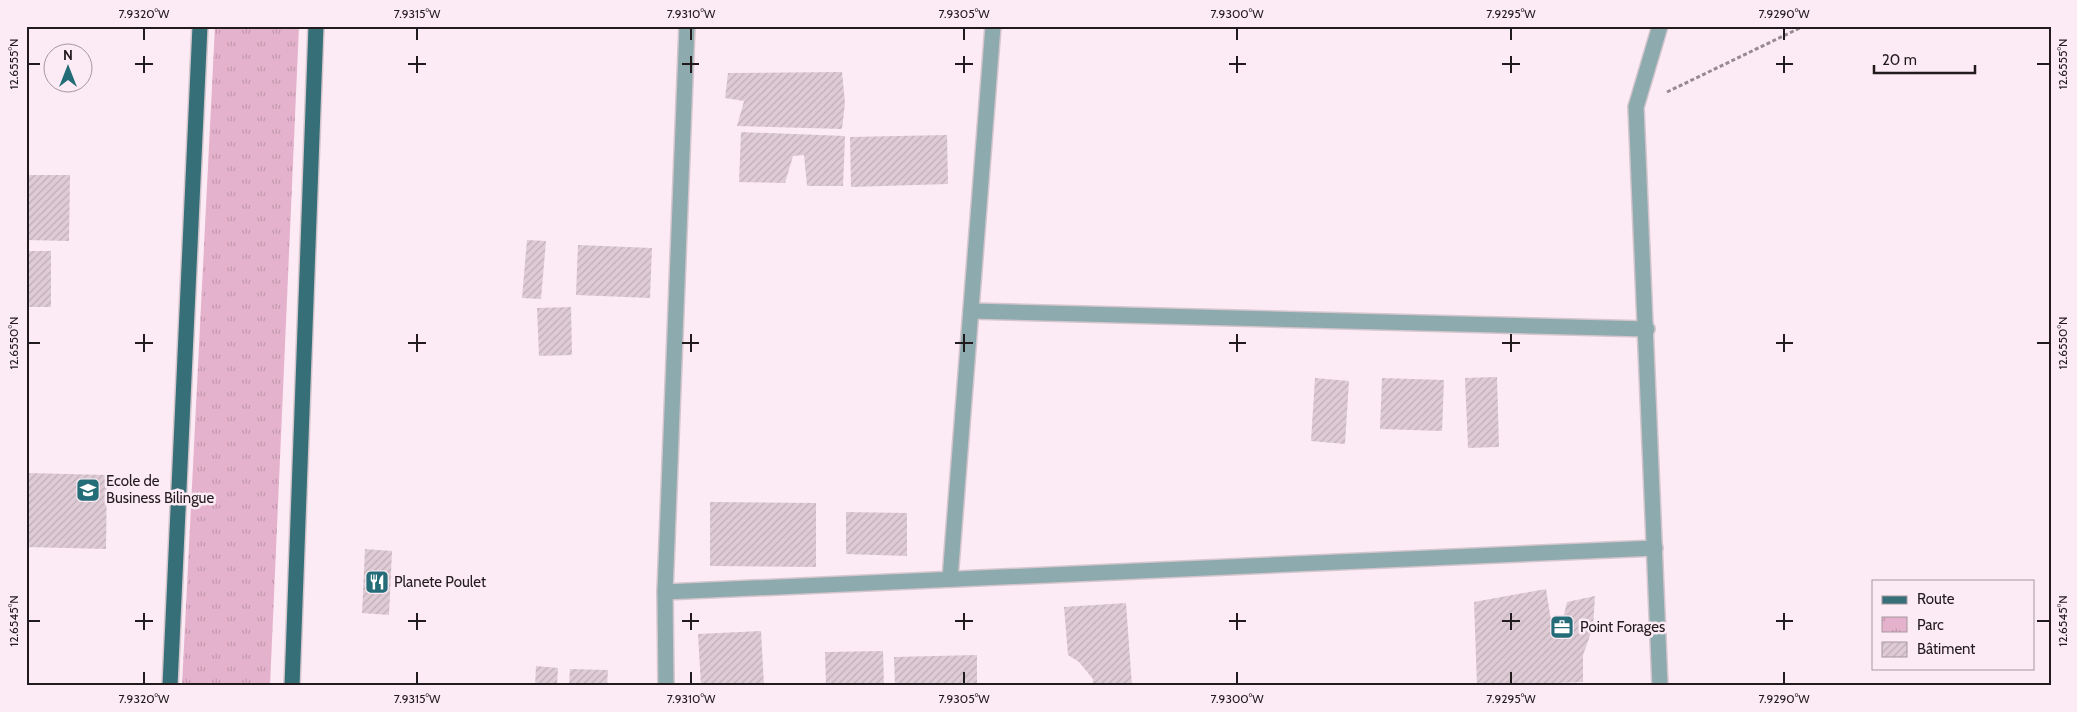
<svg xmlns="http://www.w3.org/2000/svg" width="2077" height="712" viewBox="0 0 2077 712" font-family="Cabin,sans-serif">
  <defs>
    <pattern id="park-tufts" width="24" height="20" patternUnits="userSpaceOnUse" patternTransform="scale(1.25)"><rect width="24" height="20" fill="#e4b2cc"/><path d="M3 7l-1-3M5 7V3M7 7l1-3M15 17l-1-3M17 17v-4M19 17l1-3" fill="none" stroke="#c398af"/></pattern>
    <pattern id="building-hatch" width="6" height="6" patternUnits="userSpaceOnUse" patternTransform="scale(1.25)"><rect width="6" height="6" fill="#dfcbd5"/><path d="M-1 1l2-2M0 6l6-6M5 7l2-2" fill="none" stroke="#bfaeb6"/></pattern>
  </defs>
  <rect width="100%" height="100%" fill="#fcebf4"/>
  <path fill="url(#park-tufts)" d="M 215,26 L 299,26 L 270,686 L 182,686 Z"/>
  <g fill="url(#building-hatch)">
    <path d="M 842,72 L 845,103 L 842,129 L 737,126 L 744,101 L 725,98 L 728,73 Z"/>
    <path d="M 741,132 L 845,136 L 843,186 L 807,186 L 804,155 L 793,156 L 785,183 L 739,182 Z"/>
    <path d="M 947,135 L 948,184 L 851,187 L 850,137 Z"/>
    <path d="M 26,175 L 70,175 L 69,241 L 26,240 Z"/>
    <path d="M 527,240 L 546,241 L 541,299 L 522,298 Z"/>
    <path d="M 578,245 L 652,248 L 650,298 L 576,295 Z"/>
    <rect x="26" y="251" width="25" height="56"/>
    <path d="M 571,307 L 572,355 L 539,356 L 537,308 Z"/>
    <path d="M 1497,377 L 1499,447 L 1468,448 L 1465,378 Z"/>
    <path d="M 1315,378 L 1349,381 L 1345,444 L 1311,441 Z"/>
    <path d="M 1382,378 L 1444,380 L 1442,431 L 1380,429 Z"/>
    <path d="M 26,473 L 107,475 L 106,549 L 26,547 Z"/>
    <path d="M 710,502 L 816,503 L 816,567 L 710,566 Z"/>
    <path d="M 846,512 L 907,513 L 907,556 L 846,554 Z"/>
    <path d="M 365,549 L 392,551 L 389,615 L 362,613 Z"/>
    <path d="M 1546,589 L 1552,627 L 1559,636 L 1567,602 L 1595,596 L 1593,627 L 1583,655 L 1583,682 L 1477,686 L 1474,602 Z"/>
    <path d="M 1126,603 L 1132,686 L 1092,686 L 1093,679 L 1079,662 L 1068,655 L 1064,607 Z"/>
    <path d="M 761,631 L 764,686 L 701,686 L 698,634 Z"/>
    <path d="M 883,651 L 884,686 L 826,686 L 825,652 Z"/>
    <path d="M 977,655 L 977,686 L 895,686 L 894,657 Z"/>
    <path d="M 536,666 L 558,668 L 557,686 L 535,686 Z"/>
    <path d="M 570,669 L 608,670 L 607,686 L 569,686 Z"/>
  </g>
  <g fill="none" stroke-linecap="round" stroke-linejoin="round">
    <g stroke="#d5c6cd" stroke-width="18">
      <g id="street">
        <path d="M 1660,26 L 1636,107 L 1660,686"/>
        <path d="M 971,311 L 1647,329"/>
        <path d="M 950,579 L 993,26"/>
        <path d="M 665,592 L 1655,548"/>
        <path d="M 666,686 L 665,592 L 687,26"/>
      </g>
    </g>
    <g stroke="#d5c6cd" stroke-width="18">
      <g id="primary">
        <path d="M 170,686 L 200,26"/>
        <path d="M 292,686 L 316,26"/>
      </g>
    </g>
    <path stroke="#968a90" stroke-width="3" stroke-dasharray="4 2.5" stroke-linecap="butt" d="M 1667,92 L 1804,26"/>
    <use href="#street" stroke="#8daaaf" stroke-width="15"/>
    <use href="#primary" stroke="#366f78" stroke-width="15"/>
  </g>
  <path fill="none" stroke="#221b1e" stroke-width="2" d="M 144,28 L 144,40M 417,28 L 417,40M 691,28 L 691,40M 964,28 L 964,40M 1237,28 L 1237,40M 1511,28 L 1511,40M 1784,28 L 1784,40M 144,56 L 144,73M 417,56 L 417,73M 691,56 L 691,73M 964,56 L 964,73M 1237,56 L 1237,73M 1511,56 L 1511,73M 1784,56 L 1784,73M 28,64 L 40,64M 135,64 L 153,64M 408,64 L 426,64M 682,64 L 699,64M 955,64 L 973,64M 1229,64 L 1246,64M 1502,64 L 1520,64M 1776,64 L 1793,64M 2037,64 L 2050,64M 144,334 L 144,352M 417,334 L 417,352M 691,334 L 691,352M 964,334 L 964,352M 1237,334 L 1237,352M 1511,334 L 1511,352M 1784,334 L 1784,352M 28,343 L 40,343M 135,343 L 153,343M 408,343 L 426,343M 682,343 L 699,343M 955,343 L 973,343M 1229,343 L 1246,343M 1502,343 L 1520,343M 1776,343 L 1793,343M 2037,343 L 2050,343M 144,613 L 144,630M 417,613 L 417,630M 691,613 L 691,630M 964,613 L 964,630M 1237,613 L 1237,630M 1511,613 L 1511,630M 1784,613 L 1784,630M 28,621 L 40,621M 135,621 L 153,621M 408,621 L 426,621M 682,621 L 699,621M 955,621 L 973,621M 1229,621 L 1246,621M 1502,621 L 1520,621M 1776,621 L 1793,621M 2037,621 L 2050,621M 144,672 L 144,684M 417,672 L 417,684M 691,672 L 691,684M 964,672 L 964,684M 1237,672 L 1237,684M 1511,672 L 1511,684M 1784,672 L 1784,684"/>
  <defs>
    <g id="school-square" transform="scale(1.25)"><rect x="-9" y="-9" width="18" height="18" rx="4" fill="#246c78" stroke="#fcebf4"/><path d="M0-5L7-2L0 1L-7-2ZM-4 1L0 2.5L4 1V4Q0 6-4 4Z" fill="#fff"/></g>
    <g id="restaurant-square" transform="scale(1.25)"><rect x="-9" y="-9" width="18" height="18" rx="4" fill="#246c78" stroke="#fcebf4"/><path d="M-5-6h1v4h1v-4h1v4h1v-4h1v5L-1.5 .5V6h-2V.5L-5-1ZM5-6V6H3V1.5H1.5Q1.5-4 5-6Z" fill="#fff"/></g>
    <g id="office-square" transform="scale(1.25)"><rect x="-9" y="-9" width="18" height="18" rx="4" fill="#246c78" stroke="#fcebf4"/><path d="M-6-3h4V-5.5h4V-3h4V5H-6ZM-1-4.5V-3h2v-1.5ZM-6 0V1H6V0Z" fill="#fff"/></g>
  </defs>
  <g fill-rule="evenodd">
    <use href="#school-square" x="88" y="490"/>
    <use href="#restaurant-square" x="377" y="582"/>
    <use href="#office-square" x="1562" y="627"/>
  </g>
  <g text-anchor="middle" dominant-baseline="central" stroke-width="5" stroke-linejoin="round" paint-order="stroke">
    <g font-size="15" fill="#221b1e" stroke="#fcebf4" text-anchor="start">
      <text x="106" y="481">Ecole de<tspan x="106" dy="17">Business Bilingue</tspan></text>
      <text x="394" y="582">Planete Poulet</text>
      <text x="1580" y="627">Point Forages</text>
    </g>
  </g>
  <rect width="2077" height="712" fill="none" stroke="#fcebf4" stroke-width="55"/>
  <rect x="1872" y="580" width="162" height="90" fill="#fcebf4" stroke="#a5989e"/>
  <rect x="1882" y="596" width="25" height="8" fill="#366f78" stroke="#a5989e"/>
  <text x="1917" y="604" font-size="15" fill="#221b1e">Route</text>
  <rect x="1882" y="617" width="25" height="15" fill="url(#park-tufts)" stroke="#a5989e"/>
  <text x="1917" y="630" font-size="15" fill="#221b1e">Parc</text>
  <rect x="1882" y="642" width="25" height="15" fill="url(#building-hatch)" stroke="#a5989e"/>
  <text x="1917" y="654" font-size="15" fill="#221b1e">Bâtiment</text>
  <g transform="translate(68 68)"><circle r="24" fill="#fcebf4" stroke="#a5989e"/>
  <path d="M0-4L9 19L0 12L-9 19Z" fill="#246c78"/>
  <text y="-8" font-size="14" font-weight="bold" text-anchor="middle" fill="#221b1e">N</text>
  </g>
  <path d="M1874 65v8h101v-8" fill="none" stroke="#221b1e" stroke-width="2.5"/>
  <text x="1882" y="65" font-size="15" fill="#221b1e" stroke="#fcebf4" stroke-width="4" paint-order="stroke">20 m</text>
  <rect x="28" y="28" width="2022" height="656" fill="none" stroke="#221b1e" stroke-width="2"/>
  <g font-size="12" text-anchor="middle" fill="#221b1e">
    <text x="144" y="18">7.9320°W</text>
    <text x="417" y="18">7.9315°W</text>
    <text x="691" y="18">7.9310°W</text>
    <text x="964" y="18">7.9305°W</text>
    <text x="1237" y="18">7.9300°W</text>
    <text x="1511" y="18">7.9295°W</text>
    <text x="1784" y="18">7.9290°W</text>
    <text transform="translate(14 64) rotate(-90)" y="4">12.6555°N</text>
    <text transform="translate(2063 64) rotate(-90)" y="4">12.6555°N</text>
    <text transform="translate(14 343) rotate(-90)" y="4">12.6550°N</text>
    <text transform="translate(2063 343) rotate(-90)" y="4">12.6550°N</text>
    <text transform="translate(14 621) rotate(-90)" y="4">12.6545°N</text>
    <text transform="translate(2063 621) rotate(-90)" y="4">12.6545°N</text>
    <text x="144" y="703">7.9320°W</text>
    <text x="417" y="703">7.9315°W</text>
    <text x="691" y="703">7.9310°W</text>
    <text x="964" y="703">7.9305°W</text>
    <text x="1237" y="703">7.9300°W</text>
    <text x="1511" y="703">7.9295°W</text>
    <text x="1784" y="703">7.9290°W</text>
  </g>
</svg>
